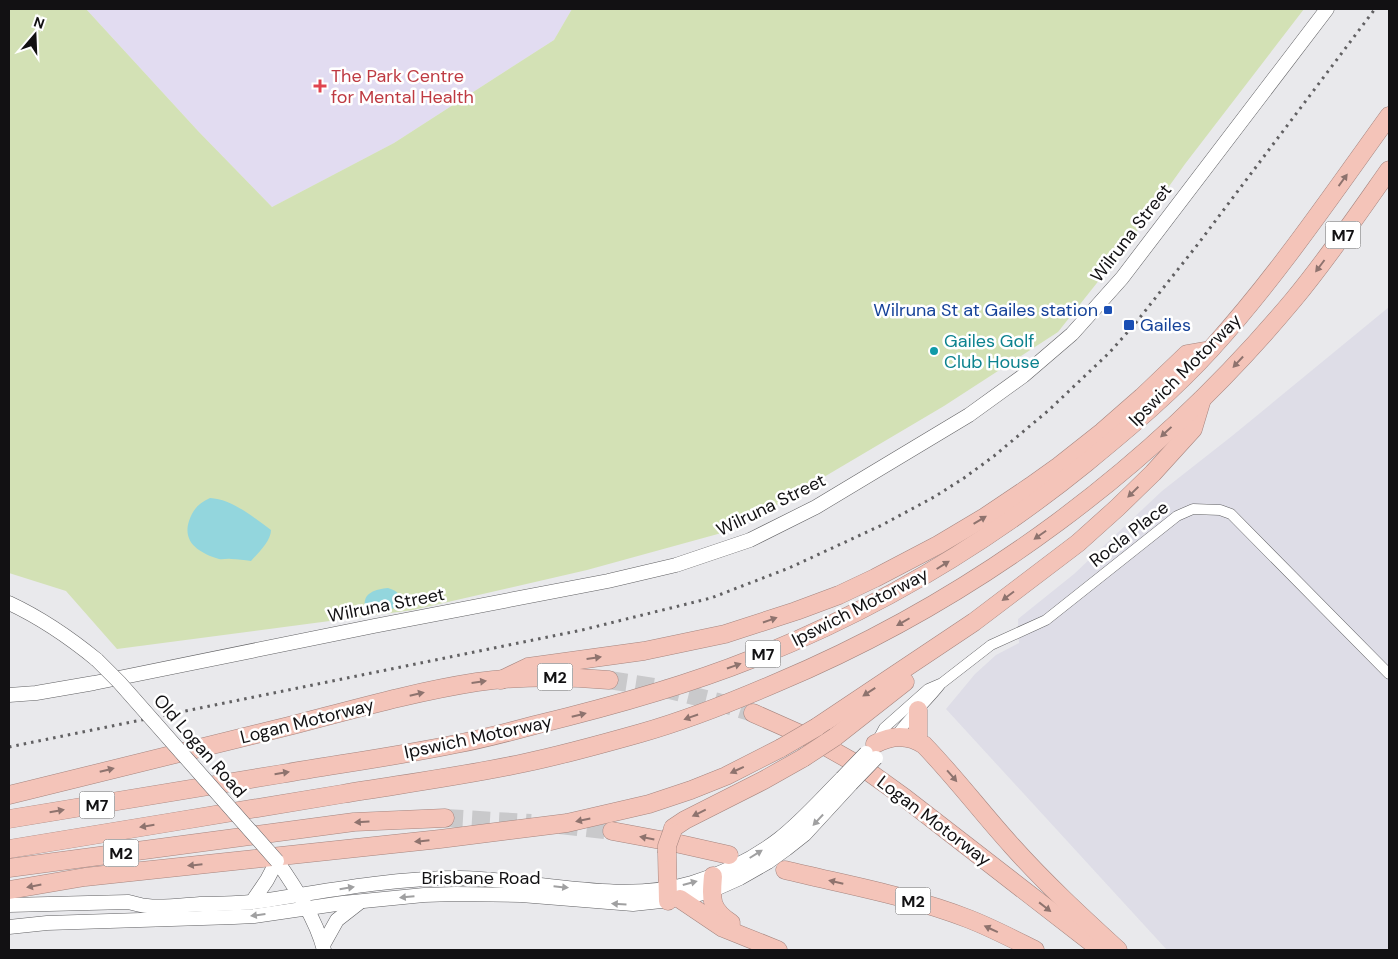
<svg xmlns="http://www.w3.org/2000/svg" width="1398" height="959" viewBox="0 0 1398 959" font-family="'DM Sans',sans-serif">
  <rect width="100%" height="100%" fill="#e9e9ec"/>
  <path fill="#dedde7" d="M 1389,307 L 1389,950 L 1167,950 L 946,709 L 975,674 L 996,655 L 1019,643 L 1018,619 L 1074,574 L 1162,491 L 1232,436 Z"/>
  <path fill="#e2dcf1" d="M 86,9 L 572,9 L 554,40 L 394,143 L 272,207 L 198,131 Z"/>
  <path fill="#d3e1b5" d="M 9,9 L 86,9 L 198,131 L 272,207 L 394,143 L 554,40 L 572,9 L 1304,9 L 1185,164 L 1127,245 L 1058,332 L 944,406 L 736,529 L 587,570 L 413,610 L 117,649 L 66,591 L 9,573 Z"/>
  <g fill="#93d6dd">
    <path d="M 210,498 C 232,499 253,517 271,530 C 271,541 258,553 251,561 C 244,560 238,559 231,559 C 227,558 223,560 219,559 C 200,553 182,543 189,521 C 193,509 199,503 210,498 Z"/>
    <path d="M 388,588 C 398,591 402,595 398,606 C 387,612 376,613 365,607 C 362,593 376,589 388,588 Z"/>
  </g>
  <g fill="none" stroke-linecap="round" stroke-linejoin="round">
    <g stroke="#c9c9cb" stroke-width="18" stroke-dasharray="18 9" stroke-linecap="butt">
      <path d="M 609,680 L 661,688 L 718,702 L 753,713"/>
      <path d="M 445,818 L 531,823"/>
      <path d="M 560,825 L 612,831"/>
    </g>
    <g stroke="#606063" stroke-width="11">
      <g id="street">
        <path d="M 895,737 C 908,718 926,703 940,685"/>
        <path d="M 876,743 L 884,728 L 928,689 L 942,683 L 991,645 L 1046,620 L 1177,516 L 1193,509 L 1220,510 L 1231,514 L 1389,674"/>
      </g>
    </g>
    <g stroke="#606063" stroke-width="15">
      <g id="secondary">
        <path d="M 9,603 C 41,618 69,637 97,660"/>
        <path d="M 9,695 L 36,693 L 94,683 L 374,626 L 608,581 L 676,565 L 750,540 L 816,507 L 969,415 L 1023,376 L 1072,334 L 1122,278 L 1327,9"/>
        <path d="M 277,861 C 295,887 316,919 324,950"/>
        <path d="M 252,902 L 267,880 L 277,861"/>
        <path d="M 9,905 L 128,902 C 134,903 141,906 147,906 C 162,908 184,905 200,904 C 222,904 245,904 268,900 C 330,890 395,878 459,878 C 535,879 618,905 692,883 C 724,873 753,859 779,839 C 802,821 821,799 842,778"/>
        <path d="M 9,927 L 47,923 L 234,917 L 254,916 L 343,903 L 424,895 L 455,894 L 521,895 L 633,904 L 680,899 L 711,891 L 740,878 L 768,862 L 786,849 L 805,834 L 851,784"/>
        <path d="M 323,945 L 337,920 L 360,902"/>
      </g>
    </g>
    <g stroke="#a5857f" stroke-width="19">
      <g id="highway">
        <path d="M 501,680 L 528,667 L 644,651 L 725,634 L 796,611 L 839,595 L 875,578 L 938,545 L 985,517 L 1031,486 L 1059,466 L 1102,432 L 1142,397 L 1187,354 L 1210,350"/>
        <path d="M 918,710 L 918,741"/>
        <path d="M 753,713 L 816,741 L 862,767 L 905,798 L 1101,950"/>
        <path d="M 817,727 L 974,622 L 1078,543 L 1117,508 L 1153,473 L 1193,429 L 1202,399"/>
        <path d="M 835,737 L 905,682"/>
        <path d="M 875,744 C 892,735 908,734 924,745 C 955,777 982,813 1012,846 C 1045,883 1082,917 1118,950"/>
        <path d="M 9,795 C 102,772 195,749 289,726 C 351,710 413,692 477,682 C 521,676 565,676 609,680"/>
        <path d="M 9,819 C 99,804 190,789 281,774 C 339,764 398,756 456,744 C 483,739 509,732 535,725 C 609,707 682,687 752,659 C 873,611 985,545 1086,463 C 1130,427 1174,390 1212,348 C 1277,276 1332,195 1389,116"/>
        <path d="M 612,831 L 671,842 L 729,855"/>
        <path d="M 672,832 L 673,828 L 685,820 L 764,780 L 803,758"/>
        <path d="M 9,849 C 120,831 231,812 342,794 C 402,784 464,776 524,763 C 563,755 602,744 641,733 C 687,720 732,702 776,683 C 976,599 1155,466 1294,299 C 1328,258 1358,214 1389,170"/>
        <path d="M 667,853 L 668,901"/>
        <path d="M 9,868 L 354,822 L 445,818"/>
        <path d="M 785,870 C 847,885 910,896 969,919 C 992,928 1013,939 1035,950"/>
        <path d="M 713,876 C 711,900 710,909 731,923"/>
        <path d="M 9,890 L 85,877 L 440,839 L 567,823 L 649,804 L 691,790 L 726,776 L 781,748"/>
        <path d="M 680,899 L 723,928 L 778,950"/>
      </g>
    </g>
    <use href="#street" stroke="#fff" stroke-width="10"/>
    <use href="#secondary" stroke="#fff" stroke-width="14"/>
    <use href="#highway" stroke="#f4c4b9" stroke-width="18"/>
    <path stroke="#616062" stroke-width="3" stroke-dasharray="2.5 5" stroke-linecap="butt" d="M 9,747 L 582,630 L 711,598 L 789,568 L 882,525 L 934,497 L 964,478 L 994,456 L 1049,410 L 1109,353 L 1134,325 L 1198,244 L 1375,9"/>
    <g stroke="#606063" stroke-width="15" stroke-linecap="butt">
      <g id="secondary-bridge">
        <path d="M 97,660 L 119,682 L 277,861"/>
        <path d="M 842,778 L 866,753"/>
        <path d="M 851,784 L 876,758"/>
      </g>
    </g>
    <g stroke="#a5857f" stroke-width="19" stroke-linecap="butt">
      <g id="highway-bridge">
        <path d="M 781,748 L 817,727"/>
        <path d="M 803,758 L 835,737"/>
        <path d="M 667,853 L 667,846 L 672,832"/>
      </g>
    </g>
    <use href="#secondary-bridge" stroke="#fff" stroke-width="14"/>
    <use href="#highway-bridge" stroke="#f4c4b9" stroke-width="18"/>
  </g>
  <defs><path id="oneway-solid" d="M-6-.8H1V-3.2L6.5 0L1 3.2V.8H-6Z" transform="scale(1.25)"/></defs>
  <g fill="#8e736e">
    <use href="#oneway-solid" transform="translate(1343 180) rotate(-54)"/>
    <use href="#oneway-solid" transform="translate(1320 266) rotate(127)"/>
    <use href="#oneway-solid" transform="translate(1238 362) rotate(133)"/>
    <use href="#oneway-solid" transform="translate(1166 432) rotate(137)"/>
    <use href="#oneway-solid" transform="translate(1133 492) rotate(136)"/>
    <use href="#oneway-solid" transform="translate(980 520) rotate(-31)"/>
    <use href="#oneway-solid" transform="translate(1040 535) rotate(145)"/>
    <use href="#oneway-solid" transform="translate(943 565) rotate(-32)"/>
    <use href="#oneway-solid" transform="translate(1008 596) rotate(143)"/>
    <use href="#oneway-solid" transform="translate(770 620) rotate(-19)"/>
    <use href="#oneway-solid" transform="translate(903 622) rotate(150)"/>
    <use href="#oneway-solid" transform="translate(594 658) rotate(-8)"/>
    <use href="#oneway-solid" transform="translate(734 666) rotate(-19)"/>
    <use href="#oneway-solid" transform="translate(479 682) rotate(-8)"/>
    <use href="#oneway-solid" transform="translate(869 692) rotate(147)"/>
    <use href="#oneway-solid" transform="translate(417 694) rotate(-13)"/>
    <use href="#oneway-solid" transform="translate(579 715) rotate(-14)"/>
    <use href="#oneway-solid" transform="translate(691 717) rotate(161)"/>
    <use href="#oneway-solid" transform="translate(107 770) rotate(-14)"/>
    <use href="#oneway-solid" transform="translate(737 770) rotate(155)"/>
    <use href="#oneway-solid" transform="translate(282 773) rotate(-9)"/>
    <use href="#oneway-solid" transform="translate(952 776) rotate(49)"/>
    <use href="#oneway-solid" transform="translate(57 811) rotate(-10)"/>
    <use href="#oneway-solid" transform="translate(699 813) rotate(154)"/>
    <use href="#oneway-solid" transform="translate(583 820) rotate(168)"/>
    <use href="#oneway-solid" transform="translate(362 822) rotate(176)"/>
    <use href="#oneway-solid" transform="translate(147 826) rotate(171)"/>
    <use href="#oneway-solid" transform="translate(647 838) rotate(-169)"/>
    <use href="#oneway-solid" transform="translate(422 841) rotate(174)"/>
    <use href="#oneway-solid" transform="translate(195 865) rotate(174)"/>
    <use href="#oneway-solid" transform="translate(836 882) rotate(-167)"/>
    <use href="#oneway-solid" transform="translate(34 886) rotate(169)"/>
    <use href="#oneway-solid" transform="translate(1045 907) rotate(38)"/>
    <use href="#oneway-solid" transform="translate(991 929) rotate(-155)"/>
  </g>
  <g fill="#a0a0a1">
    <use href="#oneway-solid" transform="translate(818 820) rotate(133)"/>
    <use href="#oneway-solid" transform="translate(756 854) rotate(-32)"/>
    <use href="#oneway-solid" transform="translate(690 883) rotate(-15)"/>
    <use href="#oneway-solid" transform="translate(561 887) rotate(6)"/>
    <use href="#oneway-solid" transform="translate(347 888) rotate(-9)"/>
    <use href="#oneway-solid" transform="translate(407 897) rotate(175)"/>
    <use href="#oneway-solid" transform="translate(619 904) rotate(-177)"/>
    <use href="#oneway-solid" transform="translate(258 915) rotate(173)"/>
  </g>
  <path fill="#e0444e" stroke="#fff" stroke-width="2" d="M317.5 78.5h5v5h5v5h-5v5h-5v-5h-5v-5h5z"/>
  <g fill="#1a4fb4" stroke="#fff" stroke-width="2">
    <rect x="1103" y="305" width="10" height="10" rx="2.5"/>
    <rect x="1123" y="319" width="12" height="12" rx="2.5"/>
  </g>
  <circle fill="#0f9aa8" stroke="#fff" stroke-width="2" cx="934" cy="351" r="5"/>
  <g text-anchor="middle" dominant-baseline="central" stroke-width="5" stroke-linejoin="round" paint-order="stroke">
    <g fill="#fff" stroke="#59585a" stroke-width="1">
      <rect x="1325.5" y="221.5" width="35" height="27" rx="4"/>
      <rect x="745.5" y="640.5" width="35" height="27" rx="4"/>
      <rect x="537.5" y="663.5" width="35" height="27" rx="4"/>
      <rect x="79.5" y="791.5" width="35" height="27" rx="4"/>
      <rect x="103.5" y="839.5" width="35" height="27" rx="4"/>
      <rect x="895.5" y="887.5" width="35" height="27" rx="4"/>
    </g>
    <g font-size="16" font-weight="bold" fill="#121113">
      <text x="1343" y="235">M7</text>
      <text x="763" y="654">M7</text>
      <text x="555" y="677">M2</text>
      <text x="97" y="805">M7</text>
      <text x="121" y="853">M2</text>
      <text x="913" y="901">M2</text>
    </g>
    <g font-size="18" fill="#be3a42" stroke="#fff" text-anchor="start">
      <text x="331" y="76">The Park Centre<tspan x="331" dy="21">for Mental Health</tspan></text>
    </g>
    <g font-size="18" fill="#121113" stroke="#fff">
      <text transform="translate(1131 233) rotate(-52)">Wilruna Street</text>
      <text transform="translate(1185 370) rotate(-45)">Ipswich Motorway</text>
      <text transform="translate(771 505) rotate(-26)">Wilruna Street</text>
      <text transform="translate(1129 534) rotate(-38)">Rocla Place</text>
      <text transform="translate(386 605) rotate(-11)">Wilruna Street</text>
      <text transform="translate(860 607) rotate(-27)">Ipswich Motorway</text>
      <text transform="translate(307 721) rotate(-14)">Logan Motorway</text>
      <text transform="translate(478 737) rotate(-12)">Ipswich Motorway</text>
      <text transform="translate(200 746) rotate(49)">Old Logan Road</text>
      <text transform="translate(934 821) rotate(37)">Logan Motorway</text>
      <text x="481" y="878">Brisbane Road</text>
    </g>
    <g font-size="18" fill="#164399" stroke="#fff" text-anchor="end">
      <text x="1098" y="310">Wilruna St at Gailes station</text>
      <text x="1140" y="325" text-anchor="start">Gailes</text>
    </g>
    <g font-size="18" fill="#0d838f" stroke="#fff" text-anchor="start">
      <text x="944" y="341">Gailes Golf<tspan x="944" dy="21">Club House</tspan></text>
    </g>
  </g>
  <rect width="1398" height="959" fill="none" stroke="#121113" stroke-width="20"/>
  <g transform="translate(35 35) rotate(19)" stroke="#ffffff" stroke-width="4" paint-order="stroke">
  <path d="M0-4L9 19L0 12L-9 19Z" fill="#121113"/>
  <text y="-8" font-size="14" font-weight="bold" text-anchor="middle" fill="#121113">N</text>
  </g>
</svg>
